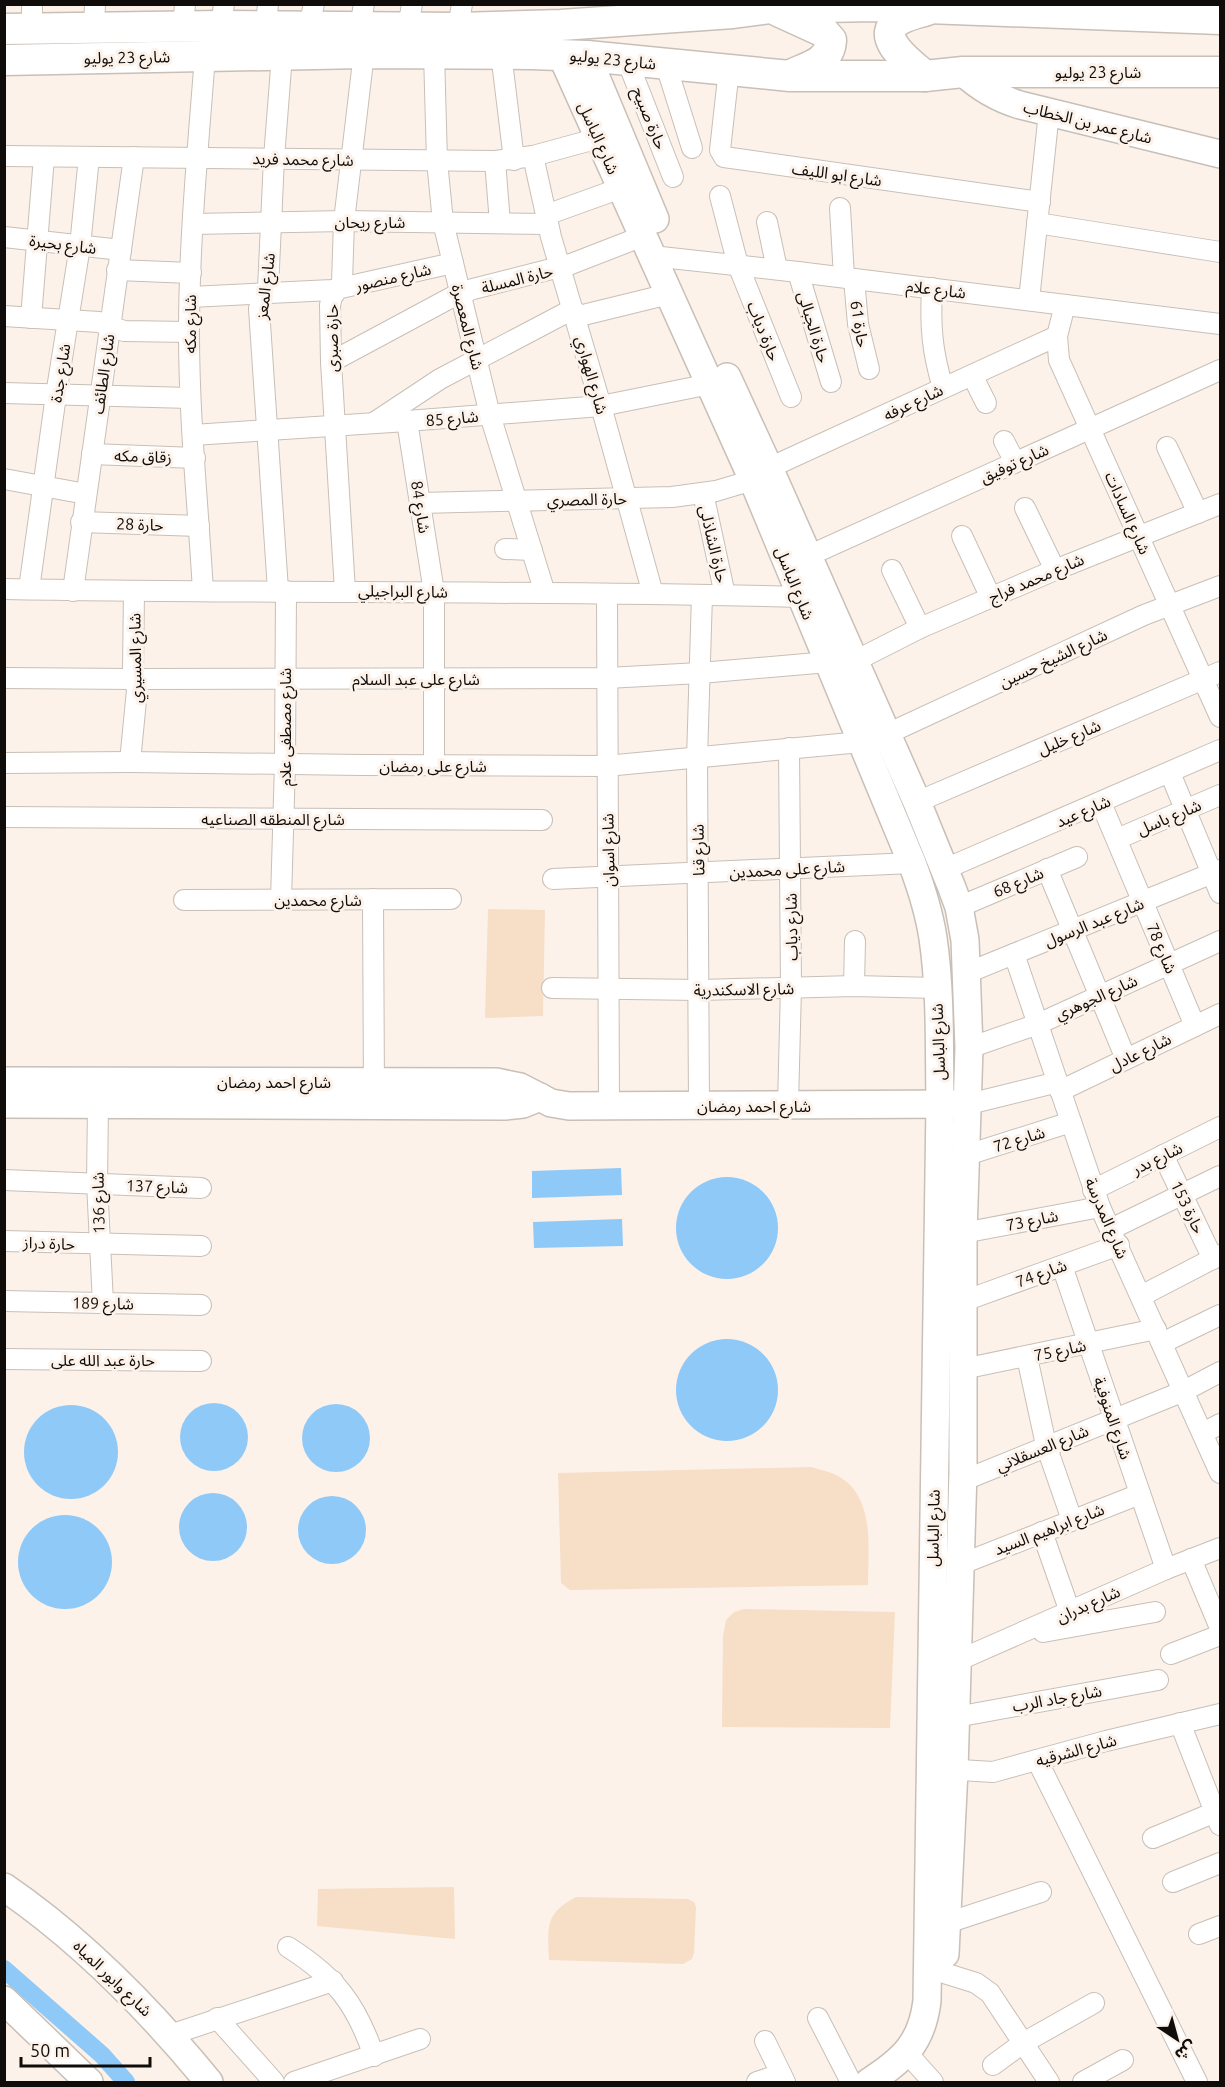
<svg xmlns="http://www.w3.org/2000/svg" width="1225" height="2087" viewBox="0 0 1225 2087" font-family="Ubuntu,'Noto Sans Arabic',sans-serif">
  <rect width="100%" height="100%" fill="#fcf2ea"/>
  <g fill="#f7dec7">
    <path d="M 488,909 L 545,910 L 543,1016 L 485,1018 Z"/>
    <path d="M 811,1467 C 818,1469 827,1471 834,1474 C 876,1493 868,1547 868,1585 L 570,1590 L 561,1583 L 558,1473 Z"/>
    <path d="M 744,1609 L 895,1612 L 890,1728 L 722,1727 L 723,1636 L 726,1620 L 734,1612 Z"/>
    <path d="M 454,1887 L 455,1939 L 317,1926 L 318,1889 Z"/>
    <path d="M 576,1897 L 688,1899 L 694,1902 L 696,1907 L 694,1953 L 692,1959 L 683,1964 L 549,1960 C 548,1927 544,1914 576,1897 Z"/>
  </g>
  <g fill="#8ec9f8">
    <path d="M 621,1168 L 622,1195 L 532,1198 L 532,1171 Z"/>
    <circle cx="727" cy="1228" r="51"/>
    <path d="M 622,1219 L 623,1246 L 534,1248 L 533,1222 Z"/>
    <circle cx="727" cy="1390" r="51"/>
    <circle cx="214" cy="1437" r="34"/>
    <circle cx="336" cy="1438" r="34"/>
    <circle cx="71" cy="1452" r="47"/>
    <circle cx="213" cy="1527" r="34"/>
    <circle cx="332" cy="1530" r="34"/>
    <circle cx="65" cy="1562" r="47"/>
  </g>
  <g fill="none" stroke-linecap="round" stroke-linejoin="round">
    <path stroke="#8ec9f8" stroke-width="18" d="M 4,1969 L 102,2055 L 126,2082"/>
    <g stroke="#c8bfb6" stroke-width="22">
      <g id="street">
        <path d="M 221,26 L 224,4"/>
        <path d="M 266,26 L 268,4"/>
        <path d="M 309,26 L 314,4"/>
        <path d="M 183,27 L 185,4"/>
        <path d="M 360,27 L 364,4"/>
        <path d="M 94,28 L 95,4"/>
        <path d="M 408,28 L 412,4"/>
        <path d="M 458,28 L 462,4"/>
        <path d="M 32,29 L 32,4"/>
        <path d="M 434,53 L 437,161 L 443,222 L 490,415 L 545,593"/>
        <path d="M 501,53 L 514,160"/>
        <path d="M 627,60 L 673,177"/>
        <path d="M 666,65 L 692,148"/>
        <path d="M 729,69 L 720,150 L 724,157 L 1040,202"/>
        <path d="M 4,156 L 495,161 L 533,156 L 599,138"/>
        <path d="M 533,156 L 551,237 L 601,406 L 653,594"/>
        <path d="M 495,161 L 500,223"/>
        <path d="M 720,196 L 738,265 L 791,397"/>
        <path d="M 840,208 L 844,277"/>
        <path d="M 546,215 L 621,188"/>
        <path d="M 767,222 L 777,269"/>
        <path d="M 1037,223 L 1220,252"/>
        <path d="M 193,224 L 344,221 L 547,224"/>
        <path d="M 4,237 L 121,250"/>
        <path d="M 652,256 L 798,272 L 1220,324"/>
        <path d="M 117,270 L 191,273"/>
        <path d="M 798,272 L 831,382"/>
        <path d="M 854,279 L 858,324 L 869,369"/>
        <path d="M 932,288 C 930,327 932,351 943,388"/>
        <path d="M 190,297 L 332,290 L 453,263"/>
        <path d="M 1029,300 L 1049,112"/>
        <path d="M 1065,305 L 1057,336 L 1059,360 L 1220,717"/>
        <path d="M 4,316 L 99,322 L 124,331 L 189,332"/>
        <path d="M 575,317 L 669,294"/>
        <path d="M 31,318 L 44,157"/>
        <path d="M 331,362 L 454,296 L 473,289 L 571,264 L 643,236"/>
        <path d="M 972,375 L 986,403"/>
        <path d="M 4,393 L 190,398"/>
        <path d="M 407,421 L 434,592 L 434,766"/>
        <path d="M 375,422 L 440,379 L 573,309"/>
        <path d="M 193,435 L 407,421 L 601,406 L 710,384"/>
        <path d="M 1004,441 L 1015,462"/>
        <path d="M 1167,447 L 1198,513"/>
        <path d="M 92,454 L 195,458"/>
        <path d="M 769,468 L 1057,336"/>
        <path d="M 4,479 L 86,494"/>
        <path d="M 703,493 L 725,595"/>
        <path d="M 420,503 L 672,497 L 716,491 L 753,480"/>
        <path d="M 1025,508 L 1055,570"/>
        <path d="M 81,522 L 199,526"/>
        <path d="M 962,536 L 991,598"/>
        <path d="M 505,549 L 532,550"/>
        <path d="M 808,556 L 1220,370"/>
        <path d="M 892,570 L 920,628"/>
        <path d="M 4,589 C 270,594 535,590 801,597"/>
        <path d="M 29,589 L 56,395 L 80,246 L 89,157"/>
        <path d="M 278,590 L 259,309 L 261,301 L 268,289 L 274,158 L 282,55"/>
        <path d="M 73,591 L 134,157"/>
        <path d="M 203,591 C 198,505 189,419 189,333 C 189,241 198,148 205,56"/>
        <path d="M 345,591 L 331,362 L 330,305 L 332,297 L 342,283 L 344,221 L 364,53"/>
        <path d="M 607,594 L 609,1106"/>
        <path d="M 855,661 L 920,628 L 1055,570 L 1220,504"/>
        <path d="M 4,678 L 134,679 L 607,678 L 700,673 L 828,662"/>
        <path d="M 887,734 L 1144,615 L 1220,586"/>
        <path d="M 130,762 L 137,690 L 133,671 L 134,591"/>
        <path d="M 4,763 L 130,762 L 362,765 L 606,766 L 861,742"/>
        <path d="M 1170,773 L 1220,893"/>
        <path d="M 917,802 L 1220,672"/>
        <path d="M 1101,803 L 1195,1026"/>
        <path d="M 4,817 L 542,820"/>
        <path d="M 1117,839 L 1220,795"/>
        <path d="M 945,869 L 1220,750"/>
        <path d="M 1047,869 L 1126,1059"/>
        <path d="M 553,879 L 912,863"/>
        <path d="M 373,899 L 374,1094"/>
        <path d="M 184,900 L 451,899"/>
        <path d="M 281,900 L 285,763 L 286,591"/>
        <path d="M 959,907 L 1077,857"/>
        <path d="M 1014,954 L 1100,1207 L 1220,1473"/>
        <path d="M 967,973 L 1220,870"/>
        <path d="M 854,986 L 855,941"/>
        <path d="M 552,988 L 700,990 L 854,986 L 937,988"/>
        <path d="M 969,1048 L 1038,1024 L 1220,941"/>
        <path d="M 1060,1091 L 1220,1014"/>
        <path d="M 98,1104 L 97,1183 L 103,1303"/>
        <path d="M 969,1104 L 1058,1082"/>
        <path d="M 788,1105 L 791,987 L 789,748"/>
        <path d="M 699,1106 L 697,759 L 702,595"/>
        <path d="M 967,1155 L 1071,1122"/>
        <path d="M 1163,1155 L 1213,1259"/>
        <path d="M 4,1180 L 201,1188"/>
        <path d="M 1093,1190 L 1220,1127"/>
        <path d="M 1111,1229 L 1220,1176"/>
        <path d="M 963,1233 L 1100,1207"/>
        <path d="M 4,1241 L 201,1246"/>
        <path d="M 1062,1266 L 1166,1569"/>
        <path d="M 1141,1296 L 1220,1255"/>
        <path d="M 4,1301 L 201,1305"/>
        <path d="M 964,1301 L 1119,1245"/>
        <path d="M 1162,1343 L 1220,1315"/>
        <path d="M 1027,1357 L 1046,1445 L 1072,1520"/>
        <path d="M 4,1359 L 201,1361"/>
        <path d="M 963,1369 L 1156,1329"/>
        <path d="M 1203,1433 L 1220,1424"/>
        <path d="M 962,1481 L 1184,1391 L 1220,1372"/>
        <path d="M 1042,1532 L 1070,1612"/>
        <path d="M 1191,1559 L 1220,1628"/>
        <path d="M 959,1565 L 1140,1494"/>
        <path d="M 1043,1632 L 1155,1612"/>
        <path d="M 1171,1654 L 1220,1635"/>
        <path d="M 957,1661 L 1166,1569 L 1220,1548"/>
        <path d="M 956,1717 L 1158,1680"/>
        <path d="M 1180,1723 L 1220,1825"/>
        <path d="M 1037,1760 L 1197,2082"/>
        <path d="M 943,1769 L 993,1772 L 1106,1741 L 1220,1714"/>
        <path d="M 1153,1838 L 1220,1810"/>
        <path d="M 1173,1882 L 1220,1863"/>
        <path d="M 947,1923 L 1041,1892"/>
        <path d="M 1199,1934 L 1220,1926"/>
        <path d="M 288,1947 C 335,1977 356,2003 374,2056"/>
        <path d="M 944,1973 L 976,1983 L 990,1993 L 1049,2082"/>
        <path d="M 217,2018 L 274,2082"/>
        <path d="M 818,2018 L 851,2082"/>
        <path d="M 170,2035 L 333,1981"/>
        <path d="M 765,2041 L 785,2082"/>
        <path d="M 907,2053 L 933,2082"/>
        <path d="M 993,2065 L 1023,2043 L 1094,2003"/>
        <path d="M 294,2082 L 420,2039"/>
        <path d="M 757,2082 L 781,2074"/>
        <path d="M 1083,2082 L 1123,2060"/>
      </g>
    </g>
    <g stroke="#c8bfb6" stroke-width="30">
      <g id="secondary">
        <path d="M 561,54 L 753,480 L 912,863 C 921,887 929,912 933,938 C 941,993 939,1049 940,1104 L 927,2001 C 922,2043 903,2060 869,2082"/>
        <path d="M 587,56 L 655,219"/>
        <path d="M 963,72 C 980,88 997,98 1020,105 L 1220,154"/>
        <path d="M 727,377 L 769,468 L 917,802 L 952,888 L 959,907 L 965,940 L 969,1048 L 963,1233 L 963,1471 L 954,1770 L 945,1954"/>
        <path d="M 4,1081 L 496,1082 L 520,1087 L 551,1103 L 569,1106 L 958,1104"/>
        <path d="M 4,1104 L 505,1106 L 523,1104 L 540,1097"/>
        <path d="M 4,1887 C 83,1941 149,2009 209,2082"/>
        <path d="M 4,2000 L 89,2082"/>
      </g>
    </g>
    <g stroke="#c8bfb6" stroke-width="33">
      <g id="primary">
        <path d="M 778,11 L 824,32 L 831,40 C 830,62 810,66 793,74"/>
        <path d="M 4,29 L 221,26 L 458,28 L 561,25 L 733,13 L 771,8 L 875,6 L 1220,19"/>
        <path d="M 4,60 L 364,53 L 531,54 L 587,56 L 790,76 L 925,76 L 963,72 L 1220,72"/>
        <path d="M 925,76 C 912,64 872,37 899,20 C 907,15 918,13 927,10"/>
      </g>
    </g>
    <use href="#street" stroke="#fff" stroke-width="20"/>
    <use href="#secondary" stroke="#fff" stroke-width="27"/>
    <use href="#primary" stroke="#fff" stroke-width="30"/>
  </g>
  <g text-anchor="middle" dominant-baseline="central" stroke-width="6" stroke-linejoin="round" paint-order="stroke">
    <g font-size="16" fill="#0f0c09" stroke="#fcf2ea">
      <text transform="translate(127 57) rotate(-1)">شارع 23 يوليو</text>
      <text transform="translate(613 59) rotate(6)">شارع 23 يوليو</text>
      <text x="1098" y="72">شارع 23 يوليو</text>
      <text transform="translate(650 118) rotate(68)">حارة صبيح</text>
      <text transform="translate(1088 122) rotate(14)">شارع عمر بن الخطاب</text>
      <text transform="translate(599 138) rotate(66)">شارع الباسل</text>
      <text transform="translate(303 159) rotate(1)">شارع محمد فريد</text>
      <text transform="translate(837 174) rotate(8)">شارع ابو الليف</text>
      <text x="370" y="222">شارع ريحان</text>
      <text transform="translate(63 244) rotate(7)">شارع بحيرة</text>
      <text transform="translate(393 277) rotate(-13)">شارع منصور</text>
      <text transform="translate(517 279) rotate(-14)">حارة المسلة</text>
      <text transform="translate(265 286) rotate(-83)">شارع المعز</text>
      <text transform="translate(936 289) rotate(7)">شارع علام</text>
      <text transform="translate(190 324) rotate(-90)">شارع مكه</text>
      <text transform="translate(860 324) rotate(81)">حارة 61</text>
      <text transform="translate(468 327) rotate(76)">شارع المعصرة</text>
      <text transform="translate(814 327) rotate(73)">حارة الجبالى</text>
      <text transform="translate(764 331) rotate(68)">حارة دياب</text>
      <text transform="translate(332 338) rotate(-90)">حارة صبرى</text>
      <text transform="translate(60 373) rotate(-81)">شارع جدة</text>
      <text transform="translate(103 374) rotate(-82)">شارع الطائف</text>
      <text transform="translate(592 375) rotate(74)">شارع الهواري</text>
      <text transform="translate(913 402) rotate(-25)">شارع عرفه</text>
      <text transform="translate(452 418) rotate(-5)">شارع 85</text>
      <text transform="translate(143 456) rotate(2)">زقاق مكه</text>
      <text transform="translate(1014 463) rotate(-24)">شارع توفيق</text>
      <text transform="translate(587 499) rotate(-1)">حارة المصري</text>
      <text transform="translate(421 507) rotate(81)">شارع 84</text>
      <text transform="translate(1128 513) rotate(66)">شارع السادات</text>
      <text transform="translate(140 524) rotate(2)">حارة 28</text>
      <text transform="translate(714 544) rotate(77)">حارة الشاذلى</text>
      <text transform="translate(1036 578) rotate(-23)">شارع محمد فراج</text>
      <text transform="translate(795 583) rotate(68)">شارع الباسل</text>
      <text transform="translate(403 591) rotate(1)">شارع البراجيلي</text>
      <text transform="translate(135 658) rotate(-91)">شارع المسيري</text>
      <text transform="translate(1053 658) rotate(-25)">شارع الشيخ حسين</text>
      <text x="416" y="679">شارع على عبد السلام</text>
      <text transform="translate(285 727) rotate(-90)">شارع مصطفى علام</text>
      <text transform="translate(1069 737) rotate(-23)">شارع خليل</text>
      <text x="433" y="766">شارع على رمضان</text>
      <text transform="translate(1083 811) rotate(-23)">شارع عيد</text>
      <text transform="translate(1169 817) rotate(-23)">شارع باسل</text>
      <text x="273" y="819">شارع المنطقه الصناعيه</text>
      <text transform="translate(608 850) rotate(-91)">شارع اسوان</text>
      <text transform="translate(698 850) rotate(-91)">شارع قنا</text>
      <text transform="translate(787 869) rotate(-3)">شارع على محمدين</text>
      <text transform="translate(1018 882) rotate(-23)">شارع 68</text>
      <text x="318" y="900">شارع محمدين</text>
      <text transform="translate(1094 922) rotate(-22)">شارع عبد الرسول</text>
      <text transform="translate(791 927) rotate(-91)">شارع دياب</text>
      <text transform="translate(1162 948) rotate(67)">شارع 78</text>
      <text transform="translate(744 989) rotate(-1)">شارع الاسكندرية</text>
      <text transform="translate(1096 997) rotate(-24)">شارع الجوهري</text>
      <text transform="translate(938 1042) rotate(-92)">شارع الباسل</text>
      <text transform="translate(1140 1052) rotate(-26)">شارع عادل</text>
      <text x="274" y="1082">شارع احمد رمضان</text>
      <text x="754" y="1106">شارع احمد رمضان</text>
      <text transform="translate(1019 1139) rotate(-17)">شارع 72</text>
      <text transform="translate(1157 1158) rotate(-26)">شارع بدر</text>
      <text transform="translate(157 1186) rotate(2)">شارع 137</text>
      <text transform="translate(98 1203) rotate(-91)">شارع 136</text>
      <text transform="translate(1188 1207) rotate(64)">حارة 153</text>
      <text transform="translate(1107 1218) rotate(67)">شارع المدرسة</text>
      <text transform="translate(1032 1220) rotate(-11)">شارع 73</text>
      <text transform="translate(49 1243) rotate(2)">حارة دراز</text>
      <text transform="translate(1041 1273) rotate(-20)">شارع 74</text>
      <text transform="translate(103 1303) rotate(1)">شارع 189</text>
      <text transform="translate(1060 1350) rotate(-12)">شارع 75</text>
      <text x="103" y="1360">حارة عبد الله على</text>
      <text transform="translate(1113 1418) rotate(71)">شارع المنوفية</text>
      <text transform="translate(1042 1448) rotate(-22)">شارع العسقلاني</text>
      <text transform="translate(933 1528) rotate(-89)">شارع الباسل</text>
      <text transform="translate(1049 1529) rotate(-21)">شارع ابراهيم السيد</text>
      <text transform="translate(1088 1604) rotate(-24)">شارع بدران</text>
      <text transform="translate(1057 1698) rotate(-10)">شارع جاد الرب</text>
      <text transform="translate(1076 1750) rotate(-15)">شارع الشرقيه</text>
      <text transform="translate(113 1978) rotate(44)">شارع وابور المياه</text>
    </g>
  </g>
  <rect width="1225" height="2087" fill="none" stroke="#0f0c09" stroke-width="12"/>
  <g transform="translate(1177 2039) rotate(144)" stroke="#fcf2ea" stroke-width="4.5" paint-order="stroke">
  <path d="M0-4.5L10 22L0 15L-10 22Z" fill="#0f0c09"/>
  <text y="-9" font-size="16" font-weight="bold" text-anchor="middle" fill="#0f0c09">ش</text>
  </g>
  <path d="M21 2057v9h129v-9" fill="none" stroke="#0f0c09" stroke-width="3"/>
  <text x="30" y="2057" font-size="18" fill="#0f0c09" stroke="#fcf2ea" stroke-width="4.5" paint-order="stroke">50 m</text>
</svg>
